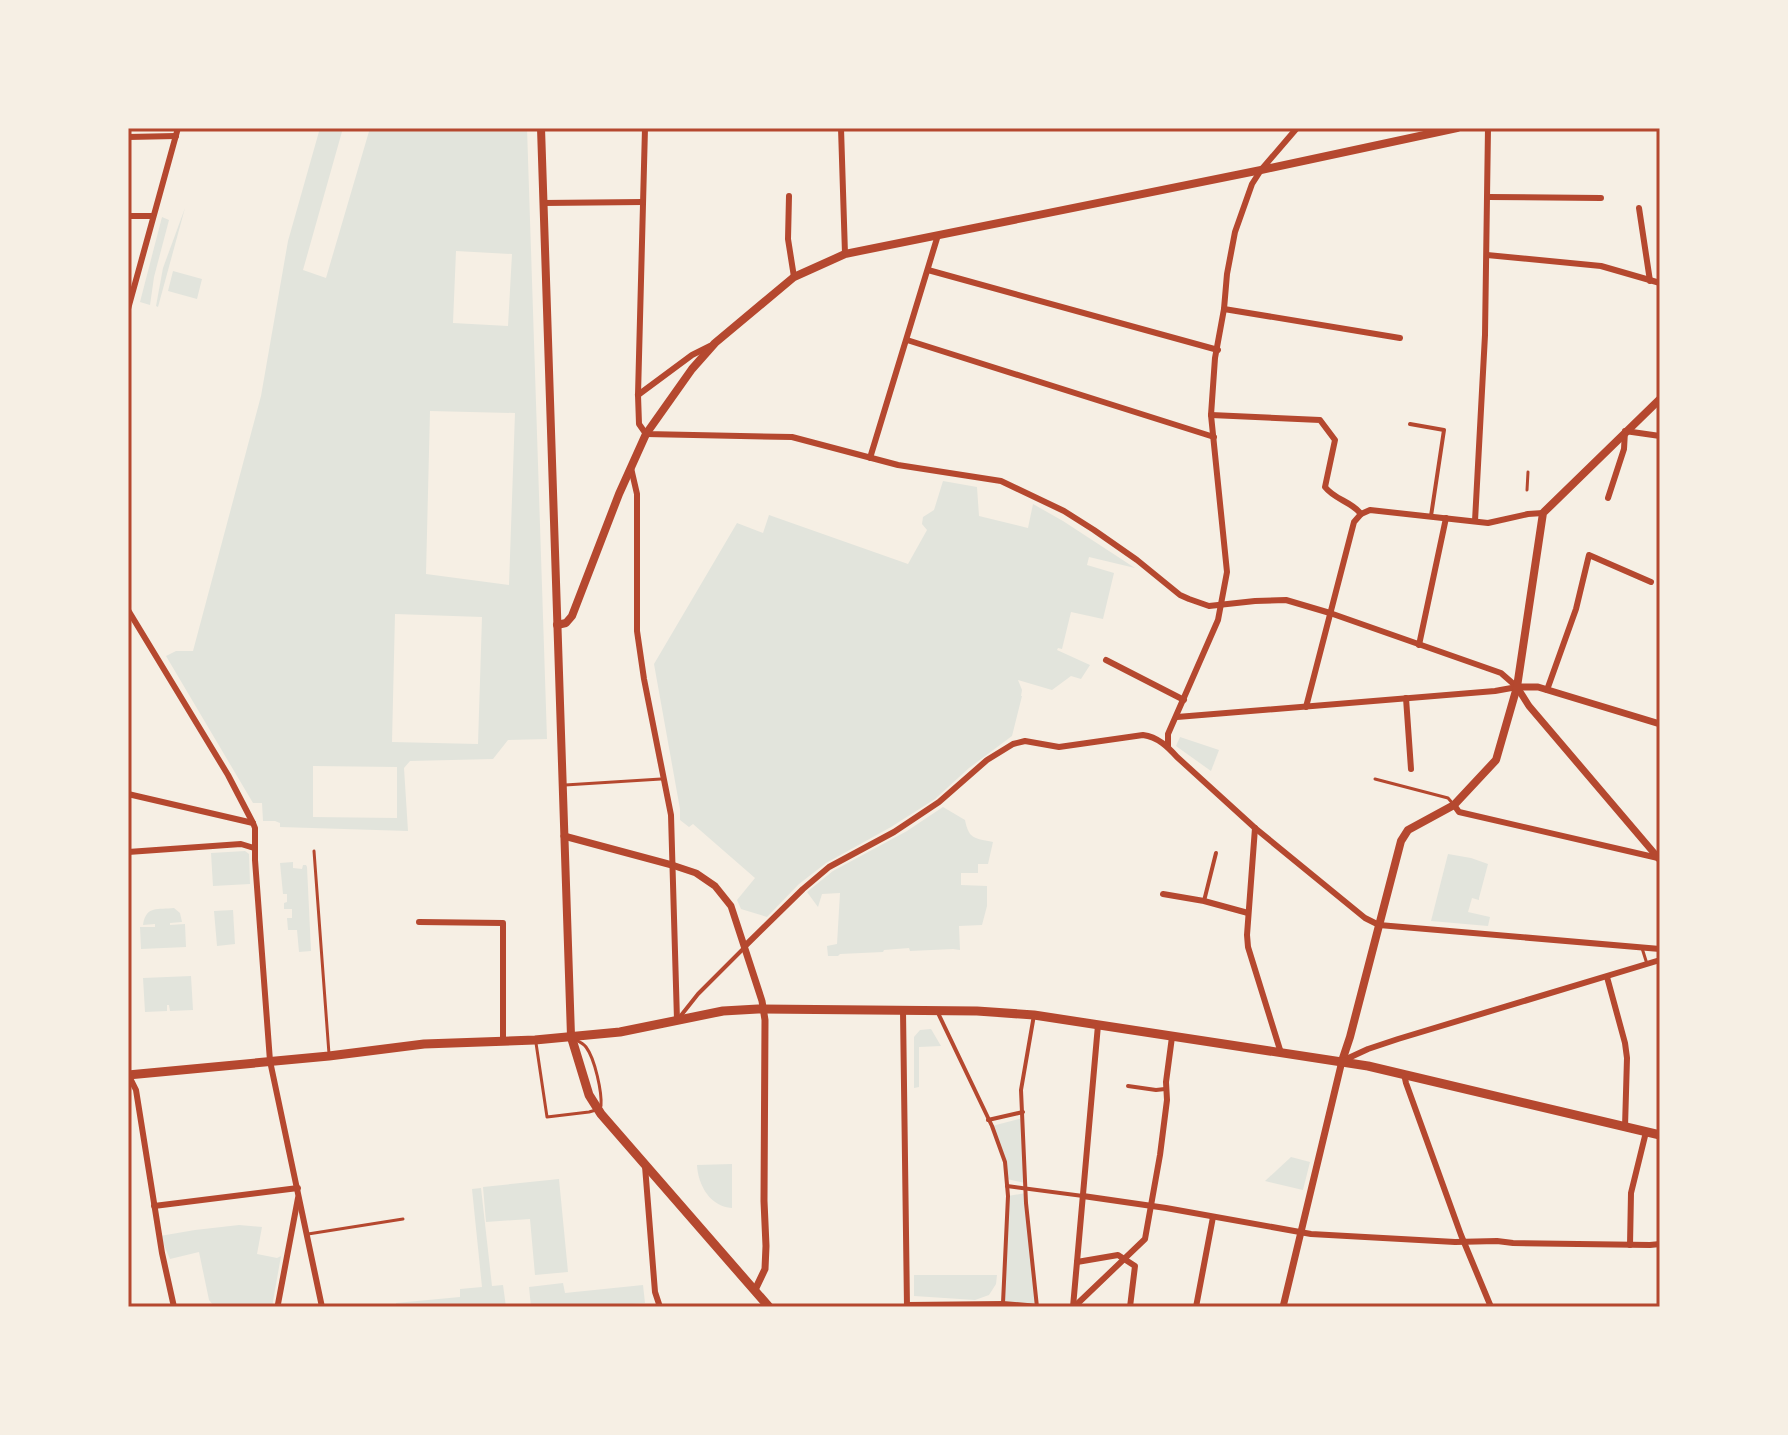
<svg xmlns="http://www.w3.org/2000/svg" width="1788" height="1435" viewBox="0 0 1788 1435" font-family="Quicksand,sans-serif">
  <rect width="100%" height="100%" fill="#f6efe4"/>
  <g fill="#e2e4dc" fill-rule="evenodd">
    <path d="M 320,128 L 343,128 L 303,270 L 326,278 L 370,128 L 527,128 L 547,739 L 508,740 L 493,759 L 410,761 L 404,768 L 408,831 L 280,827 L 280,823 L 275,821 L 263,821 L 262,803 L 253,803 L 166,656 L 176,651 L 193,651 L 261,396 L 288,241 ZM 456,251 L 512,254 L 508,326 L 453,323 ZM 430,411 L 515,413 L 509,585 L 426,574 ZM 395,614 L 482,617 L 478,744 L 392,742 ZM 313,766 L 397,767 L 397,818 L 313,817 Z"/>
    <path d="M 185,208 L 158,307 L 156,306 L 163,268 Z"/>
    <path d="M 162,217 L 169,220 L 154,277 L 150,305 L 140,302 Z"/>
    <path d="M 173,271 L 202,279 L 197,299 L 168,291 Z"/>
    <path d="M 943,481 L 977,487 L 979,516 L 1028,528 L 1033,504 L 1063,521 L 1135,568 L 1089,557 L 1087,565 L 1114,573 L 1103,619 L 1071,612 L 1062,649 L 1058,648 L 1057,650 L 1090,665 L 1081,679 L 1071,676 L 1052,690 L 1018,680 L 1022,690 L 1021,696 L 1022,696 L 1012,736 L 969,768 L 935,799 L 891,827 L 826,863 L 799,884 L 767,917 L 741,909 L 737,900 L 755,878 L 693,824 L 689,827 L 680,820 L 680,809 L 654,664 L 737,523 L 763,533 L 769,515 L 908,564 L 927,530 L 922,524 L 923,517 L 934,510 Z"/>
    <path d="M 1180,737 L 1219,750 L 1211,771 L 1176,746 Z"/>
    <path d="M 943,807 L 965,820 C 969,840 975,838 993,842 L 988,864 L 978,864 L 978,873 L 961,873 L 961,885 L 987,886 L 987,906 L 982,925 L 959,926 L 960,950 L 953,949 L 910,951 L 909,948 L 884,950 L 883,952 L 840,954 L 838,956 L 828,956 L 827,946 L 837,944 L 840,893 L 822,894 L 818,907 L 807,892 L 833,871 L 907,831 Z"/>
    <path d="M 245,851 L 249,854 L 250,884 L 213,886 L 211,853 Z"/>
    <path d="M 1448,854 L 1471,858 L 1488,864 L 1479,898 L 1479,900 L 1472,898 L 1468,912 L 1490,917 L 1488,926 L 1431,921 Z"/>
    <path d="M 293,862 L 293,868 L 302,869 L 303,865 L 306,865 L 307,867 L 311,951 L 299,952 L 297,930 L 288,930 L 287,918 L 292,918 L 292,909 L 284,909 L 284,903 L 287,902 L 287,894 L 283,894 L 280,863 Z"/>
    <path d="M 174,908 L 180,913 L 182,922 L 170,923 L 170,925 L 185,924 L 186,947 L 141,949 L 140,927 L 155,927 L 155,924 L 143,925 C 146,905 158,910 174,908 Z"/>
    <path d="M 233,910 L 235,944 L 217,946 L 214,911 Z"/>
    <path d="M 191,976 L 193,1010 L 170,1011 L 169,1005 L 167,1005 L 167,1011 L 145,1012 L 143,978 Z"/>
    <path d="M 931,1029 L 941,1046 L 919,1047 L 919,1087 L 914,1088 L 914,1037 L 920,1030 Z"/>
    <path d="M 1023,1118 L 1025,1183 L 1007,1179 L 1005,1162 L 992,1126 Z"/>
    <path d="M 1291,1157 L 1310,1162 L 1303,1190 L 1265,1181 Z"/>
    <path d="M 732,1164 L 732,1208 C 711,1207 698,1186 697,1165 Z"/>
    <path d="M 559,1179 L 568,1272 L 535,1275 L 530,1219 L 486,1222 L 483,1187 Z"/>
    <path d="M 481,1188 L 492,1286 L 503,1285 L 506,1307 L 396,1307 L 396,1303 L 460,1297 L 460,1289 L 482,1287 L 472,1189 Z"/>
    <path d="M 1026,1193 L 1037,1306 L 1003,1303 L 1008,1196 Z"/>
    <path d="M 239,1225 L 262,1227 L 257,1254 L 277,1258 L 281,1256 L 272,1307 L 214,1306 L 209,1300 L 199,1252 L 170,1259 L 160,1236 L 195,1230 Z"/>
    <path d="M 914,1275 L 997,1275 L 996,1284 L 989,1295 L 975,1300 L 914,1296 Z"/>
    <path d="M 563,1283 L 565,1293 L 643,1285 L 645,1303 L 593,1307 L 531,1307 L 529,1287 Z"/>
  </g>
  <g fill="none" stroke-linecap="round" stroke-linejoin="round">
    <g stroke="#b5482f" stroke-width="3">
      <path d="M 1527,490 L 1528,472"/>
      <path d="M 1375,779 L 1448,798 L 1454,805"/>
      <path d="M 565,785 L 661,779"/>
      <path d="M 314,851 L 329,1054"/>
      <path d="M 1642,948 L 1647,964"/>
      <path d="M 574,1039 C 578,1041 583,1043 586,1047 C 595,1059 602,1092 601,1106"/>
      <path d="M 536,1043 L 547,1117 L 589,1112 L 596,1110"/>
      <path d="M 308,1234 L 403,1219"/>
    </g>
    <g stroke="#b5482f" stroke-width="4">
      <path d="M 1410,424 L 1444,430 L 1431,516"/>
      <path d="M 1204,901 L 1216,853"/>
      <path d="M 938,1013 L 992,1126 L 1005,1162 L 1008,1196 L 1003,1303"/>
      <path d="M 1034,1015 L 1021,1090 L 1026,1203 L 1037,1307"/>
      <path d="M 679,1018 L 698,994 L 744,948"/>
      <path d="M 1128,1086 L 1156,1090 L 1165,1089"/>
      <path d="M 988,1120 L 1023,1112"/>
      <path d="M 1007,1186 L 1083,1196"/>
      <path d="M 907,1304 L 1003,1303 L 1050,1307"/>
    </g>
    <g stroke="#b5482f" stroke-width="6">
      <path d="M 645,128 L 638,395 L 639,424 L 646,434 L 792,437 L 898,465 L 1001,481 L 1064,511 L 1094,530 L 1137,560 L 1180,595 L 1189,599 L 1209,606 L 1255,601 L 1286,600 L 1330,613 L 1501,673 L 1517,687"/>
      <path d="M 841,128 L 845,254"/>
      <path d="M 128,137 L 176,136"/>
      <path d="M 789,196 L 788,239 L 794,277"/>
      <path d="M 1488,197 L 1601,198"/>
      <path d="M 543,203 L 643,202"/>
      <path d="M 1639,208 L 1650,281"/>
      <path d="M 128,216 L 153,216"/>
      <path d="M 1487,255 L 1601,266 L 1660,283"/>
      <path d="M 928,270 L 1218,350"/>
      <path d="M 128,309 L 178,128"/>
      <path d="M 1224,309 L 1400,338"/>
      <path d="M 907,340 L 1214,437"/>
      <path d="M 638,395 L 692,355 L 710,346"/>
      <path d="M 1211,415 L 1320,420 L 1335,440 L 1325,487 C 1335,500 1351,501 1361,514"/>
      <path d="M 870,458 L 938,235"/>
      <path d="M 631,468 L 637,494 L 637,631 L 644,679 L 671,815 L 677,1020"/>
      <path d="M 1608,498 L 1624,449 L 1625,431 L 1660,436"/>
      <path d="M 1475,521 L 1485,335 L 1488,128"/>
      <path d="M 128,610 L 228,775 L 253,823 L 255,828 L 255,860 L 270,1061 L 322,1307"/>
      <path d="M 1419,645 L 1446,518"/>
      <path d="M 1106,660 L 1184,700"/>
      <path d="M 1547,690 L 1576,609 L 1589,555 L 1651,582"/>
      <path d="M 1406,698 L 1411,769"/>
      <path d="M 1306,707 L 1354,522 L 1361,514 L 1370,510 L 1488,523 L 1528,514 L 1543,513"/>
      <path d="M 1177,717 L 1495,691 L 1517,687"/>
      <path d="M 1168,746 L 1168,734 L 1218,620 L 1227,572 L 1211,415 L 1215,358 L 1224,309 L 1227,274 L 1235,232 L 1252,184 L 1261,170 L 1297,128"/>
      <path d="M 128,794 L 253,823"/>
      <path d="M 1454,805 L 1459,812 L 1658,858"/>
      <path d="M 1255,828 L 1247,935 L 1248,947 L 1281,1053"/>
      <path d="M 128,852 L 241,844 L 254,848"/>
      <path d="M 1163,894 L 1204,901 L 1248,913"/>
      <path d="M 419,922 L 503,923 L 503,1040"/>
      <path d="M 745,946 L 803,889 L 829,867 L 894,832 L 939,802 L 987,760 L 1013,744 L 1025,741 L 1059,747 L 1143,735 C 1158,737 1168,747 1177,757 L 1255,828 L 1365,918 L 1379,925 L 1660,949"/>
      <path d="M 1607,977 L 1625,1043 L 1627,1058 L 1625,1127"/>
      <path d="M 903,1011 L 907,1307"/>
      <path d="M 1342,1061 L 1368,1049 L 1398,1039 L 1660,960"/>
      <path d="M 128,1074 L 136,1090 L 162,1253 L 174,1307"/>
      <path d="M 1404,1074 L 1406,1083 L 1461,1235 L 1491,1307"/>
      <path d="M 645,1166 L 655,1292 L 660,1307"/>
      <path d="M 1083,1196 L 1166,1208 L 1311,1234 L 1455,1242 L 1497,1241 L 1513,1243 L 1650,1245 L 1660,1244"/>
      <path d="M 154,1206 L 298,1188"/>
      <path d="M 1630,1245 L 1631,1193 L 1646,1132"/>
      <path d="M 1077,1262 L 1118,1255 L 1135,1266 L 1130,1307"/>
      <path d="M 278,1304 L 298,1198"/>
      <path d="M 1073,1307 L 1098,1025"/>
      <path d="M 1074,1307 L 1145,1239 L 1160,1155 L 1167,1100 L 1166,1082 L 1172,1037"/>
      <path d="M 1196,1307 L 1213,1217"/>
    </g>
    <g stroke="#b5482f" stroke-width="7">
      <path d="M 1517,687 L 1529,706 L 1660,860"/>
      <path d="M 1517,687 L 1538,687 L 1660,724"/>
      <path d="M 564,836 L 672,865 L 696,873 L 715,886 L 731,906 L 762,1001 L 765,1020 L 764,1201 L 766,1246 L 765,1269 L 755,1290"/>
      <path d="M 1283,1307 L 1342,1061"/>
    </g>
    <g stroke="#b5482f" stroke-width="8">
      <path d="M 541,128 L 571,1036"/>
      <path d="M 557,625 L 566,623 L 572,616 L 619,494 L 646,434 L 692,369 L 715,343 L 794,277 L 845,254 L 1261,170 L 1457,128"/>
      <path d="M 1342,1061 L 1350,1037 L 1401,841 L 1408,830 L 1454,805 L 1496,760 L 1517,687 L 1543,513 L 1660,399"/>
    </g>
    <g stroke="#b5482f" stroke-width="9">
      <path d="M 571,1036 L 589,1095 L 601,1114 L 769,1307"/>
      <path d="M 128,1075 L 329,1056 L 424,1044 L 535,1040 L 620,1032 L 723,1011 L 758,1009 L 977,1011 L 1034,1015 L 1368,1066 L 1660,1135"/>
    </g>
  </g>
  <rect width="1788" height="1435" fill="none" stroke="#f6efe4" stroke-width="260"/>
  <rect x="130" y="130" width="1528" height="1175" fill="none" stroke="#b5482f" stroke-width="3"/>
</svg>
